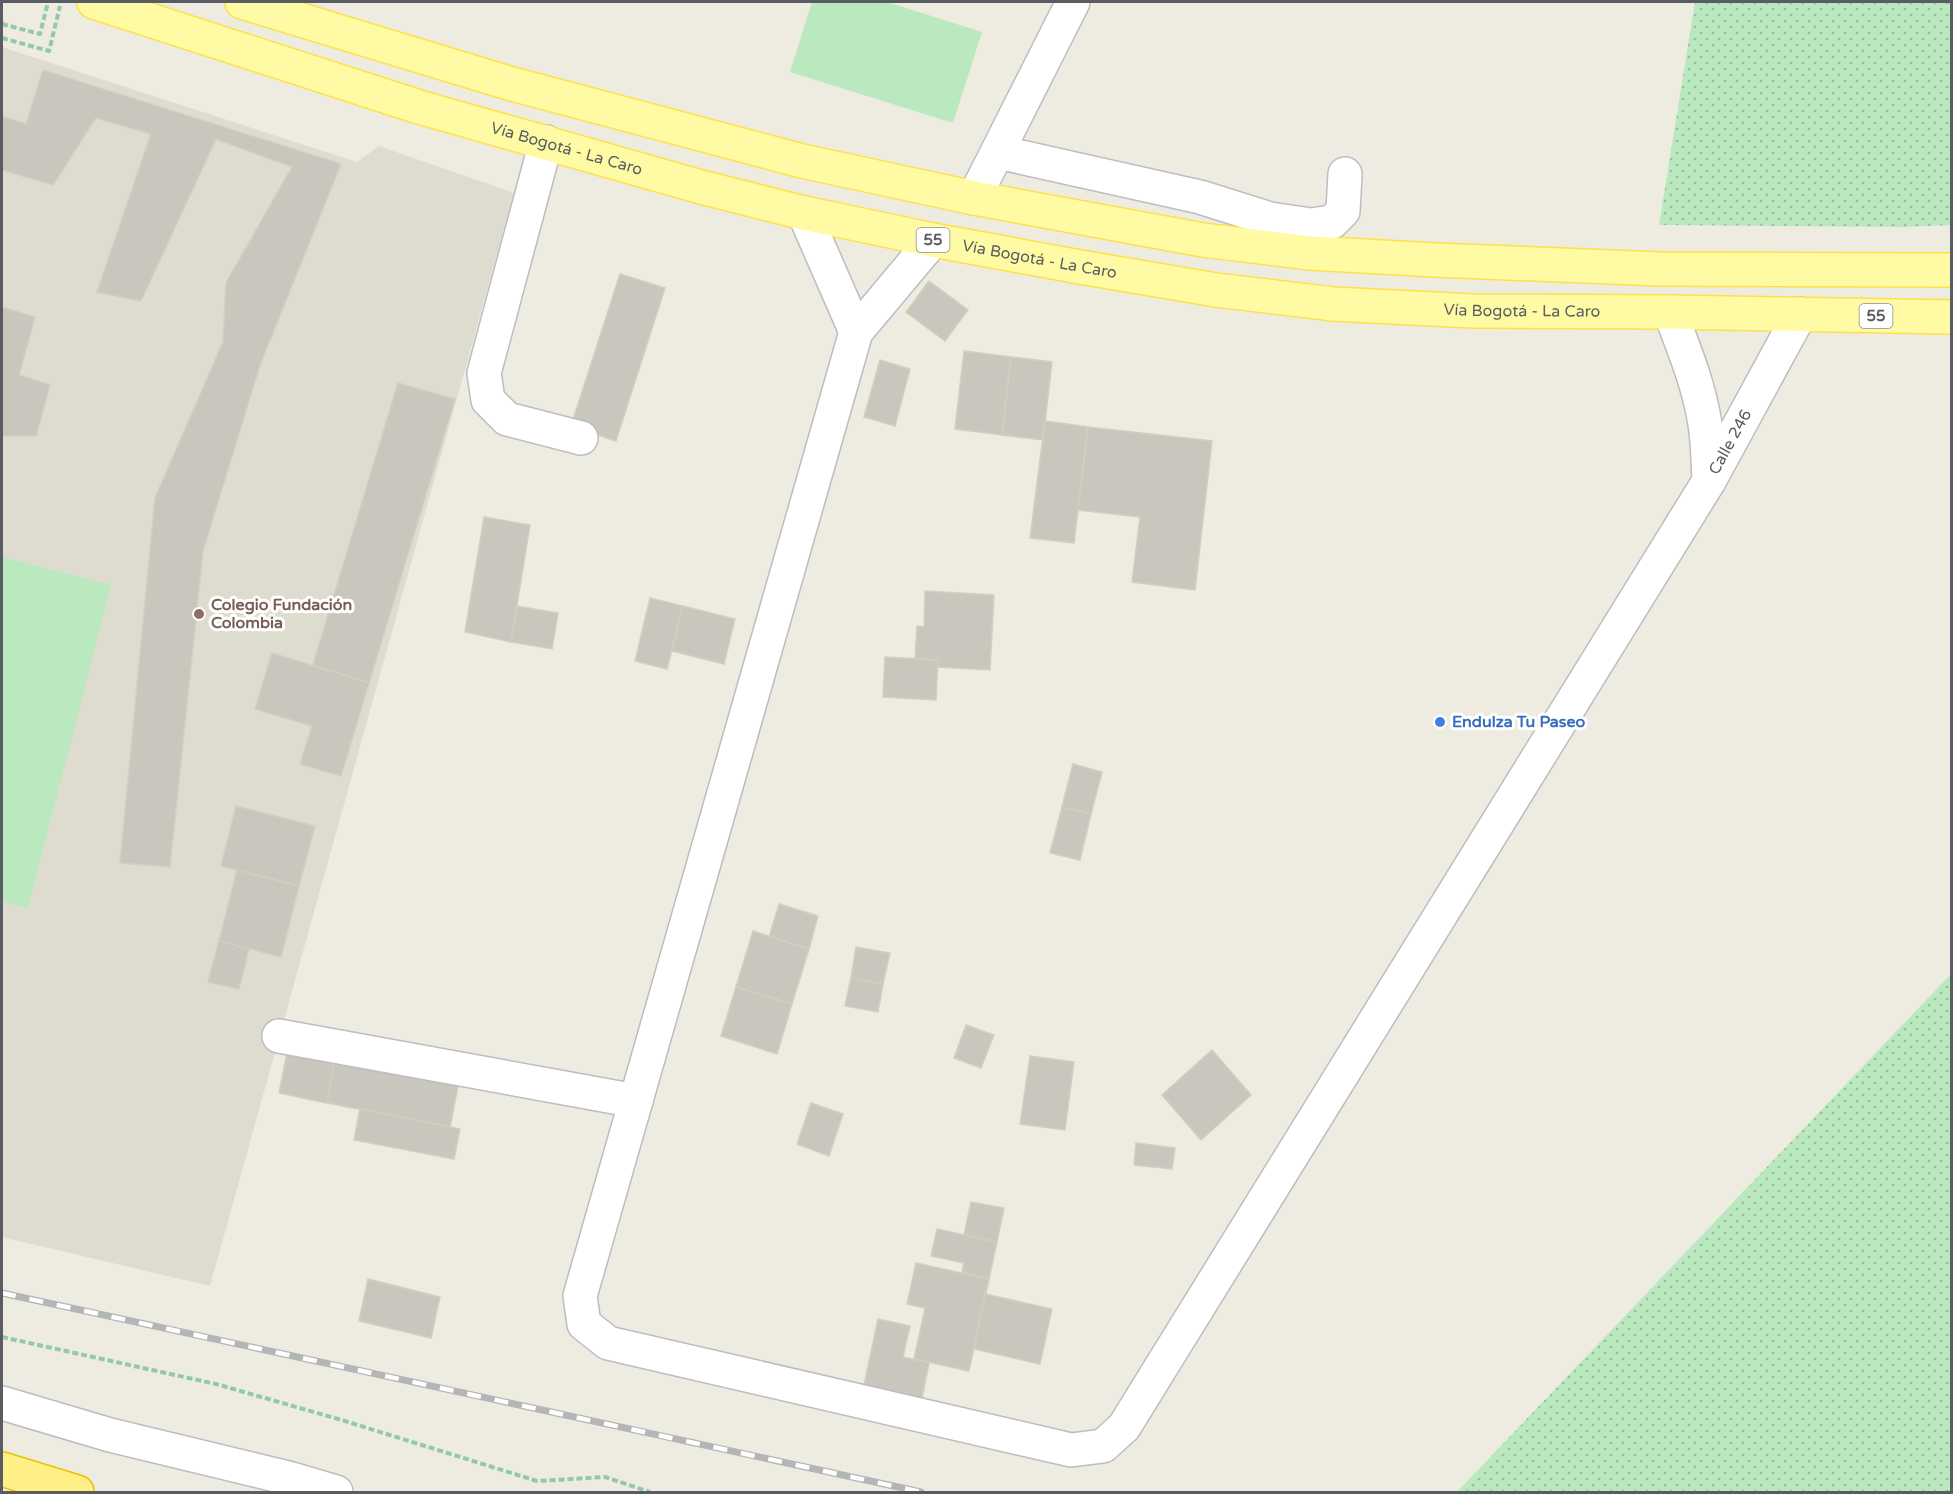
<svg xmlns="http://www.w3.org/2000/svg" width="1953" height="1494" viewBox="0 0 1953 1494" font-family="'Varela Round',sans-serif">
  <defs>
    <pattern id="green-dots" width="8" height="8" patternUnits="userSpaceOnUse" patternTransform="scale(1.5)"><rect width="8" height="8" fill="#bae8bf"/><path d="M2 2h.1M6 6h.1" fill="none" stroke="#9abf9f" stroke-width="1.8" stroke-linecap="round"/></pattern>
  </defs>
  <rect width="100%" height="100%" fill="#eeece0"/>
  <path fill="#dddccf" d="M 2,47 L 357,162 L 379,146 L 514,193 L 210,1286 L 2,1237 Z"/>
  <g fill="url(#green-dots)">
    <path d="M 1695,2 L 1951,2 L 1951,225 L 1904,227 L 1659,225 Z"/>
    <path d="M 1951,974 L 1951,1492 L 1457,1492 Z"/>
  </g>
  <g fill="#bae8bf">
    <path d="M 812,2 L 887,2 L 982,32 L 953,123 L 790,72 Z"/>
    <path d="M 2,557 L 111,585 L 28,908 L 2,901 Z"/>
  </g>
  <g fill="#c9c6bd" stroke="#d3cfbe" stroke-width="1.5">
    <path d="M 43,70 L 341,164 L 260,365 L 203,551 L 170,867 L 120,863 L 155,498 L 223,342 L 226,283 L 292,167 L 216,139 L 141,301 L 97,292 L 151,134 L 96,118 L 53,185 L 2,170 L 2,116 L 26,124 Z"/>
    <path d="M 620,274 L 665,288 L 616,441 L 571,426 Z"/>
    <path d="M 929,281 L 968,310 L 945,341 L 906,312 Z"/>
    <path d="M 2,307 L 35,317 L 19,375 L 50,385 L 36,436 L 2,436 Z"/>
    <path d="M 964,351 L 1011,357 L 1002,435 L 955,429 Z"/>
    <path d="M 1011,357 L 1052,362 L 1043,440 L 1002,435 Z"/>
    <path d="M 880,360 L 910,369 L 895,426 L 864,417 Z"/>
    <path d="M 398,383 L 455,399 L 369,683 L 313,665 Z"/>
    <path d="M 1045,421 L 1088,427 L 1074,543 L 1030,538 Z"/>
    <path d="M 1088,427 L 1212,441 L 1195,590 L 1132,582 L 1140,517 L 1078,510 Z"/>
    <path d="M 484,517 L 530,525 L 511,642 L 465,632 Z"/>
    <path d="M 925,591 L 994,595 L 990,670 L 938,667 L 938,660 L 915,659 L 917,626 L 924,627 Z"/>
    <path d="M 650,598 L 683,606 L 667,669 L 635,661 Z"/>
    <path d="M 517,606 L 558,613 L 552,649 L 511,642 Z"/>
    <path d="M 683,606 L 735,619 L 724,664 L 672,651 Z"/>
    <path d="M 272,653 L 369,683 L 341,776 L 300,764 L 312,726 L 255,709 Z"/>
    <path d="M 885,657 L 938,660 L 936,700 L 883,697 Z"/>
    <path d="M 1073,764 L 1102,772 L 1091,814 L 1062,807 Z"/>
    <path d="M 236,806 L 315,826 L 299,886 L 221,866 Z"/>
    <path d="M 1062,807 L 1091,814 L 1080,860 L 1050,853 Z"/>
    <path d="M 237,870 L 299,886 L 281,957 L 219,941 Z"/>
    <path d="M 779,904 L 818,916 L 809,949 L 769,937 Z"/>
    <path d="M 753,931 L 809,949 L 792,1004 L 736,987 Z"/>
    <path d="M 219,941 L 249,949 L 239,989 L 208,982 Z"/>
    <path d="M 856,947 L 890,953 L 883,984 L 851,978 Z"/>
    <path d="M 851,978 L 883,984 L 878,1012 L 845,1006 Z"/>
    <path d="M 736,987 L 792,1004 L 777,1054 L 721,1036 Z"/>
    <path d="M 966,1025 L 994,1035 L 981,1068 L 954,1058 Z"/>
    <path d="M 1212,1050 L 1251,1095 L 1201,1140 L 1162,1095 Z"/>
    <path d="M 287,1053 L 334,1062 L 327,1103 L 279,1093 Z"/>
    <path d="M 1030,1056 L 1074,1062 L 1065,1130 L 1020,1124 Z"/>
    <path d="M 334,1062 L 458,1086 L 450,1127 L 327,1103 Z"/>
    <path d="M 811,1103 L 843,1114 L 829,1156 L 797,1144 Z"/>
    <path d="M 360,1109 L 460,1129 L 454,1159 L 354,1140 Z"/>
    <path d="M 1136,1143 L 1175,1148 L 1172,1169 L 1134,1165 Z"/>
    <path d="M 971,1202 L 1004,1208 L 997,1242 L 964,1235 Z"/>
    <path d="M 937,1229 L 997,1242 L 989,1279 L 962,1272 L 964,1263 L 931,1256 Z"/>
    <path d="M 916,1263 L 989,1279 L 969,1371 L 914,1359 L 925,1308 L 907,1304 Z"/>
    <path d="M 368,1279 L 440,1297 L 431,1338 L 359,1321 Z"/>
    <path d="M 985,1294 L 1052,1309 L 1040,1364 L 974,1349 Z"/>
    <path d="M 878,1319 L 910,1326 L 903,1357 L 929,1363 L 922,1398 L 864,1385 Z"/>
  </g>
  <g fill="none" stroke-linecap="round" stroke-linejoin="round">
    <g stroke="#bbbdc3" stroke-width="36">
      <g id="minor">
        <path d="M 546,142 L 484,373 L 488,400 L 507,419 L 581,438"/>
        <path d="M 998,152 L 1200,197 L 1270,219 L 1311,225 L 1332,222 L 1343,211 L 1345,174"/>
        <path d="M 974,198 L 1073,2"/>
        <path d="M 804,213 L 856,332"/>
        <path id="s1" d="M 933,240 L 856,332 L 580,1296 L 584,1324 L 608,1343 L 1071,1450 L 1103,1446 L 1124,1427 L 1709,481 L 1800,314"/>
        <path d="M 1670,312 C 1684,349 1699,385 1705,424 C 1708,443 1708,462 1709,481"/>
        <path d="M 279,1036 L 636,1101"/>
        <path d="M 2,1403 L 110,1435 L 292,1479 L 336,1492"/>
      </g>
    </g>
    <g stroke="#fee149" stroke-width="36">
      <g id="major">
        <path id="s2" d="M 94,2 L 419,107 L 701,187 L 804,213 L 933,240 L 1080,267 L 1216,290 L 1333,304 L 1474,311 L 1670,312 L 1952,317"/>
        <path d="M 242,2 L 512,84 L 802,161 L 974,198 L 1203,240 L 1309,253 L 1436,260 L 1659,269 L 1952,270"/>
      </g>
    </g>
    <g stroke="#eec000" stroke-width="36">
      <path id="highway" d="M 2,1469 L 77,1492"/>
    </g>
    <g stroke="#93c9a9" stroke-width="4" stroke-dasharray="6 3" stroke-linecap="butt">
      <path d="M 2,24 L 40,34 L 48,2"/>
      <path d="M 2,38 L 49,51 L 60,6"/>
      <path d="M 2,1337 L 216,1384 L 345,1421 L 537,1481 L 605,1477 L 650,1492"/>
    </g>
    <use href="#minor" stroke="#fff" stroke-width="33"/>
    <use href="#major" stroke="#fffba4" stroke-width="33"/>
    <use href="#highway" stroke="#ffef86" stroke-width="33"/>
    <g stroke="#b4b5b6" stroke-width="7">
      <path id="rail" d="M 2,1293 L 921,1492"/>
    </g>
    <use href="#rail" stroke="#fff" stroke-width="4.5" stroke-dasharray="14" stroke-linecap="butt"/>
  </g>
  <circle fill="#8d6e63" stroke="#fff" stroke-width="2" cx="199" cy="614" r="6"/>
  <circle fill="#3f7fe0" stroke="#fff" stroke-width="2" cx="1440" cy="722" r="6"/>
  <g text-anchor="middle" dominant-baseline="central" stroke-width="6" stroke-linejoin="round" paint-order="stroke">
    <g fill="#fff" stroke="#8b8d92" stroke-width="1.5">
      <rect x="916.5" y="228" width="33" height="24" rx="4.5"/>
      <rect x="1859.5" y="304" width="33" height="24" rx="4.5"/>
    </g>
    <g font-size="15" font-weight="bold" fill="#595c63">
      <text x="933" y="240">55</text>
      <text x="1876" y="316">55</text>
    </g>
    <g font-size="16" fill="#595c63" stroke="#fff">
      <text stroke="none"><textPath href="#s2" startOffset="495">Vía Bogotá - La Caro</textPath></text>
      <text stroke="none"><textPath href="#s2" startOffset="981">Vía Bogotá - La Caro</textPath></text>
      <text stroke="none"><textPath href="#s2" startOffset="1467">Vía Bogotá - La Caro</textPath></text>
      <text stroke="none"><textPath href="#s1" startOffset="2874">Calle 246</textPath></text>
    </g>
    <g font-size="16" font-weight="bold" fill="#785e54" stroke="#fff" text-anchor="start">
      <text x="211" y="605">Colegio Fundación<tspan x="211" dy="18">Colombia</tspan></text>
    </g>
    <g font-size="16" font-weight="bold" fill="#366cbe" stroke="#fff" text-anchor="start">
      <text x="1452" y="722">Endulza Tu Paseo</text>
    </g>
  </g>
  <rect width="1953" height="1494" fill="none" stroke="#595c63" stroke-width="6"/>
</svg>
